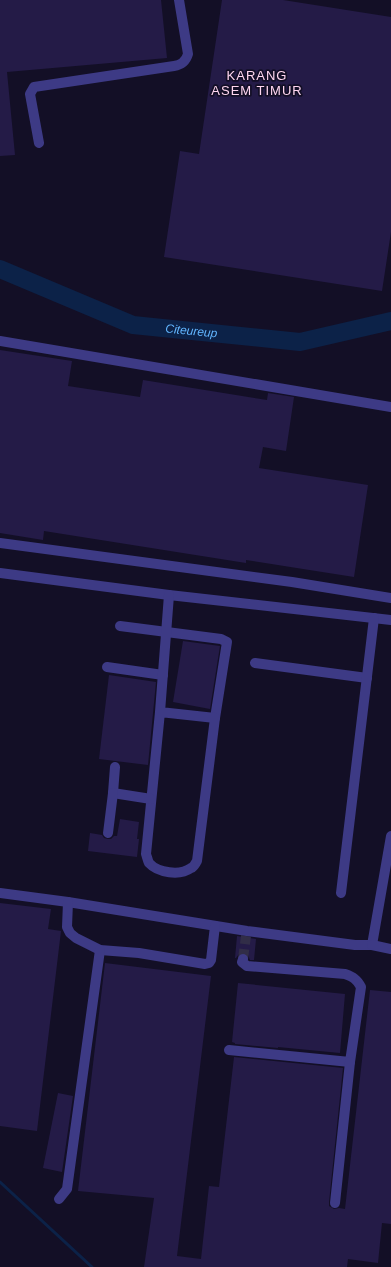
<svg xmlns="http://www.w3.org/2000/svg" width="391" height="1267" viewBox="0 0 391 1267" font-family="Arial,sans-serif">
  <rect width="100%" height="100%" fill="#130f26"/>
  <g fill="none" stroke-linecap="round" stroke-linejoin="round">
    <path stroke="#0c2248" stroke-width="3" d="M 0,1182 L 92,1267"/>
    <path stroke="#0c2248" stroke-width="18" id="s1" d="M 0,269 L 133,325 L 300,342 L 391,321"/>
  </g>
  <g fill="#241b47">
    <path d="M 0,0 L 161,0 L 167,58 L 7,72 L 15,155 L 0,156 Z"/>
    <path d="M 222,0 L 283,0 L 391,17 L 391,232 L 382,291 L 164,257 L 180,151 L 199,154 Z"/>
    <path d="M 0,350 L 72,361 L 68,386 L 140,397 L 143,380 L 267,400 L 268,393 L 294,397 L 286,451 L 263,447 L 259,468 L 368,485 L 354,577 L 246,560 L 246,563 L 44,531 L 43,540 L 0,533 Z"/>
    <path d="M 183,641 L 220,646 L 210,709 L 173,702 Z"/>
    <path d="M 109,675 L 156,682 L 148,765 L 99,759 Z"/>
    <path d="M 120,819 L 139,822 L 137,839 L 139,839 L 137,857 L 88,851 L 90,833 L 102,835 L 104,838 L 108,839 L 111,839 L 114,836 L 117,836 Z"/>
    <path d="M 0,903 L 51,909 L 48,929 L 61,931 L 37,1131 L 0,1126 Z"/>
    <path d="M 237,936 L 256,939 L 254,960 L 250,960 L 248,955 L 245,953 L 239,954 L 236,958 L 235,958 Z"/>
    <path d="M 105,963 L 211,976 L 177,1256 L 201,1259 L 209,1186 L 219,1187 L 234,1057 L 343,1068 L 329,1202 L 329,1206 L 334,1209 L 339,1208 L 345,1209 L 370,990 L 391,992 L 391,1224 L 382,1223 L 378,1263 L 348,1259 L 347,1267 L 144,1267 L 154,1198 L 78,1191 Z"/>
    <path d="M 238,983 L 345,994 L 340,1053 L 278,1047 L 278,1048 L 235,1044 L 235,1043 L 232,1042 Z"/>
    <path d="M 58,1093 L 73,1096 L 62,1172 L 43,1168 Z"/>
  </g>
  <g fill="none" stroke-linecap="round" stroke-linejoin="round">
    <path stroke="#312d47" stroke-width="10" stroke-dasharray="10 5" stroke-linecap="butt" d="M 243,959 L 246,936"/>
    <g stroke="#3d3a85" stroke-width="10">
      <path d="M 39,143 L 30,94 L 34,87 L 174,66 C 181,65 186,61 188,54 L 179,0"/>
      <path d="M 0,341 L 391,407"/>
      <path d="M 0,543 L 292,582 L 391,598"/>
      <path d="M 0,573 L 169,595 L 391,620"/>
      <path d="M 120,626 L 221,639 L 227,642 L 215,718"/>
      <path d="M 255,663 L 367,678"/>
      <path d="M 107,667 L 163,675"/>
      <path d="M 160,712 L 215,718 L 197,861 C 195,864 194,867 191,868 C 180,876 158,873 149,863 C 148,861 147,857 146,854 L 160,712 L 169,595"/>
      <path d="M 115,767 L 113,793 L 151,799"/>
      <path d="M 108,833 L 113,793"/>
      <path d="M 0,893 L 68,902 L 247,931 L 355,945 L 372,945 L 391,836"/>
      <path d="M 341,893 L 374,618"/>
      <path d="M 68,902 L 67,927 L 70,933 L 76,938 L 100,950 L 139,953 L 205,964 L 209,963 L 211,960 L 215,926"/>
      <path d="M 372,945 L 391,949"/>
      <path d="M 229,1050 L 350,1062 L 361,987 C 357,979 353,977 345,974 L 247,966 L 242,962 L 243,959"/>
      <path d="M 59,1199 L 67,1189 L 100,950"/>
      <path d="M 335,1203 L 350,1062"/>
    </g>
  </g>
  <g text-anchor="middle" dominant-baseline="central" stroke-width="3.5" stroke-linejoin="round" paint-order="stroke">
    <g font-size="12" font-style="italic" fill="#62b6ff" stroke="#130f26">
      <text stroke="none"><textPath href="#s1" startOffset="203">Citeureup</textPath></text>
    </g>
    <g font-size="13" letter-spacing="1" fill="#ffd6f0" stroke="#130f26">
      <text x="257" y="75">KARANG<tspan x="257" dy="15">ASEM TIMUR</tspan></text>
    </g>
  </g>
</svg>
